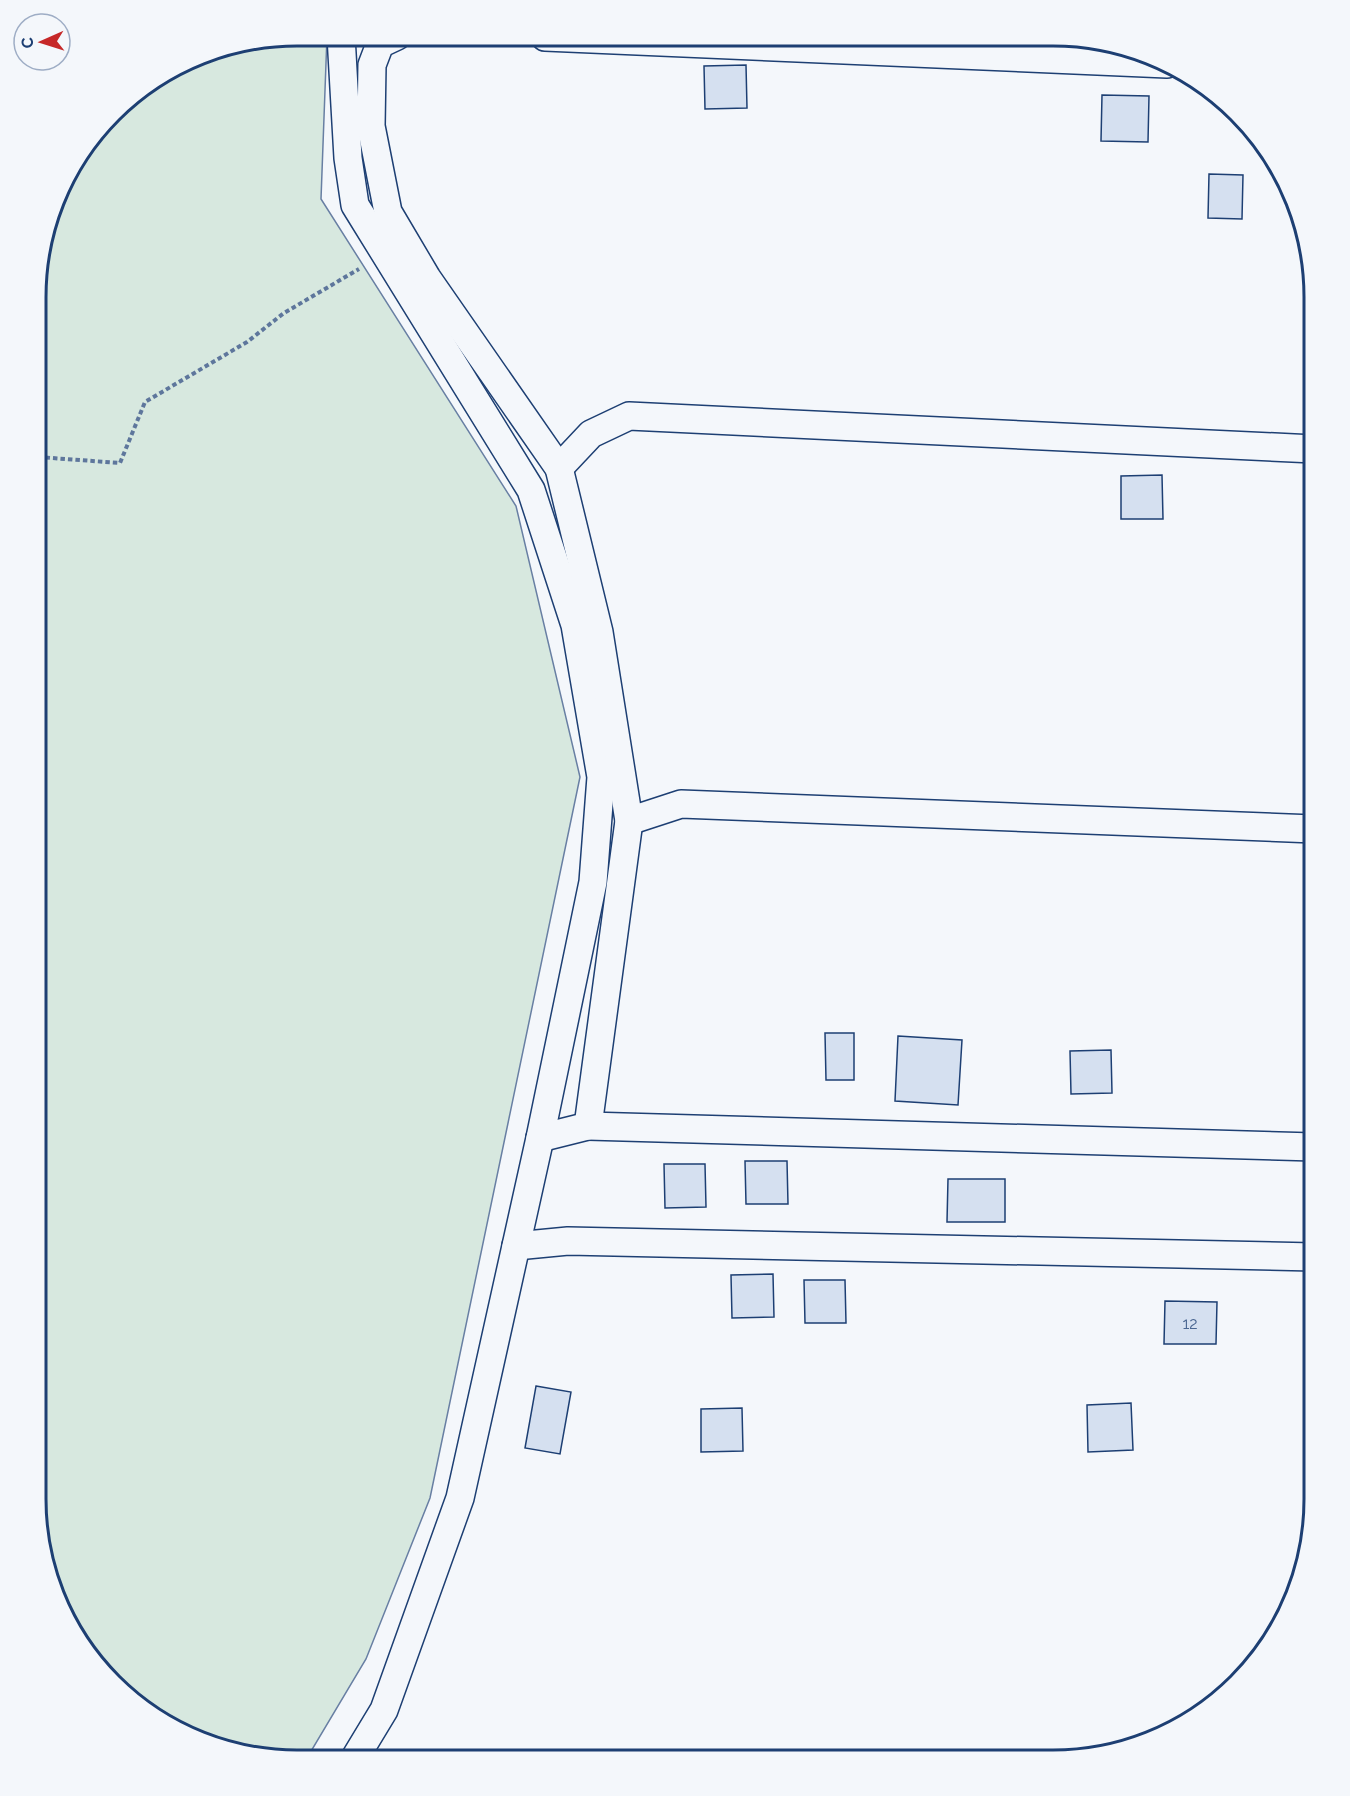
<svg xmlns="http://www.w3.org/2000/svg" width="1350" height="1796" viewBox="0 0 1350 1796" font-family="Raleway,sans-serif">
  <rect width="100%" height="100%" fill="#f4f7fb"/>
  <path fill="#d7e8df" stroke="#687fa3" stroke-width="1.5" d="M 298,36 L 327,36 L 321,199 L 516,506 L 580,777 L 430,1498 L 366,1659 L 307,1758 L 264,1758 L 152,1716 L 101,1671 L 63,1614 L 36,1498 L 38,263 L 71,167 L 125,101 L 213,50 Z"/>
  <g fill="#d5e0f0" stroke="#1d3f73" stroke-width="1.5">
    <path d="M 746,65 L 747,108 L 705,109 L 704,66 Z"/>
    <path d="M 1102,95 L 1149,96 L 1148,142 L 1101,141 Z"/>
    <path d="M 1209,174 L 1243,175 L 1242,219 L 1208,218 Z"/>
    <path d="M 1162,475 L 1163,519 L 1121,519 L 1121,476 Z"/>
    <path d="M 825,1033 L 854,1033 L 854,1080 L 826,1080 Z"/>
    <path d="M 898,1036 L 962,1040 L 958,1105 L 895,1101 Z"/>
    <path d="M 1111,1050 L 1112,1093 L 1071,1094 L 1070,1051 Z"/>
    <path d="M 745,1161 L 787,1161 L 788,1204 L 746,1204 Z"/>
    <path d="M 664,1164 L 705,1164 L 706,1207 L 665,1208 Z"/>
    <path d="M 948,1179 L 1005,1179 L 1005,1222 L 947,1222 Z"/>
    <path d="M 773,1274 L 774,1317 L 732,1318 L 731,1275 Z"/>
    <path d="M 804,1280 L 845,1280 L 846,1323 L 805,1323 Z"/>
    <path d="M 1165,1301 L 1217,1302 L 1216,1344 L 1164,1344 Z"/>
    <path d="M 536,1386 L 571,1392 L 560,1454 L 525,1448 Z"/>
    <path d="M 1131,1403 L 1133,1450 L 1088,1452 L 1087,1405 Z"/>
    <path d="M 742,1408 L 743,1451 L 701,1452 L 701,1409 Z"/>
  </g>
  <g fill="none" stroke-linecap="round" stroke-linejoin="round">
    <g stroke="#1d3f73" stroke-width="30">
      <g id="street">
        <path d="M 341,36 L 348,158 L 355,205 L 531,490 L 575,625 L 601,777 L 593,882 L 540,1138 L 460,1498 L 384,1710 L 355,1758"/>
        <path d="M 397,36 L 380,44 L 372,65 L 371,126 L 388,212 L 427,278 L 559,468 L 599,632 L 629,821 L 588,1126 L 540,1138"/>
        <path d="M 545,37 L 1167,64"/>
        <path d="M 559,468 L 591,434 L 629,416 L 1314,449"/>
        <path d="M 629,821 L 681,804 L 1314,829"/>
        <path d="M 588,1126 L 1314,1147"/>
        <path d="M 516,1246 L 568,1241 L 1314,1257"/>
      </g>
    </g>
    <path stroke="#5e769c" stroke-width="4" stroke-dasharray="4.5 3" stroke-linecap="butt" d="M 38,457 L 120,463 L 145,402 L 247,342 L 284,313 L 359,269"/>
    <use href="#street" stroke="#f4f7fb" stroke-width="27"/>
  </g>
  <g text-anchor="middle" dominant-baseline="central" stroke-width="4.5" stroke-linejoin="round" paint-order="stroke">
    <g font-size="16" fill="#4b6792">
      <text x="1190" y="1323">12</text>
    </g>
  </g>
  <path d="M0 0H1350V1796H0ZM297 46H1053A251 251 0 0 1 1304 297V1499A251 251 0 0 1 1053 1750H297A251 251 0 0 1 46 1499V297A251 251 0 0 1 297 46Z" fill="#f4f7fb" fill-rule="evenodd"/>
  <path fill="none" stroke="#1d3f73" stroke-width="3" d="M297 46H1053A251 251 0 0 1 1304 297V1499A251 251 0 0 1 1053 1750H297A251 251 0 0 1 46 1499V297A251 251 0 0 1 297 46Z"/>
  <g transform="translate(42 42) rotate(267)"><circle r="28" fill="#f4f7fb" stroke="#9eadc5" stroke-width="1.5"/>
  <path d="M0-4.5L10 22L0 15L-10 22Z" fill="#c62828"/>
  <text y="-9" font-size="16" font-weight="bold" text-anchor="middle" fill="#1d3f73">С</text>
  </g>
</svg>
